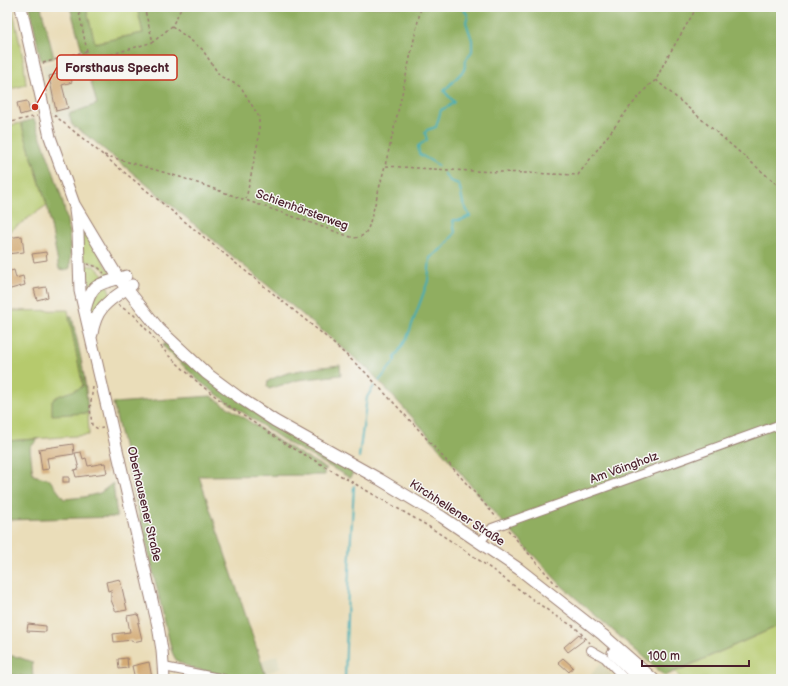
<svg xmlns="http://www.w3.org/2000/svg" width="788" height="686" viewBox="0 0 788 686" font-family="'Balsamiq Sans',sans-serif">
  <rect width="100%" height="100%" fill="#f6f6f2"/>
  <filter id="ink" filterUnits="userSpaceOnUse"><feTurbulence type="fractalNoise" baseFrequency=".025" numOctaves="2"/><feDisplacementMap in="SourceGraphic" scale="8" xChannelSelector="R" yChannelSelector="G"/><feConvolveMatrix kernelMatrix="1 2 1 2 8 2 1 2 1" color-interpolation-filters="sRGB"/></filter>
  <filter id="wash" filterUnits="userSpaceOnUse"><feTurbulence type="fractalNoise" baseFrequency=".012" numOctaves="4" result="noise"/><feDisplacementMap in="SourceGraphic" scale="16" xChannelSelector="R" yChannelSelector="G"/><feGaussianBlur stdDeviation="0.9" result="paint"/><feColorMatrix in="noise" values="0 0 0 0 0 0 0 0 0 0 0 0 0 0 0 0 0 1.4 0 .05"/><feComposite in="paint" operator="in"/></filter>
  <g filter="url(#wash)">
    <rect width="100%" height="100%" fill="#eaddb9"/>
    <g fill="#d9d5b5">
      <path d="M 83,53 L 97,104 L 69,114 L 72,125 L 54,113 L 42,65 Z"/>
      <path d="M 277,655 L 281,668 L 265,674 L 261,661 Z"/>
      <path d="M 601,663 L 616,679 L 587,679 Z"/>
    </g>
    <g fill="#b6ca6d" stroke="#80744c">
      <path d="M 7,7 L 12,7 L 24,63 L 26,85 L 7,90 Z"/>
      <path d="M 86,7 L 137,7 L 143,33 L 94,43 Z"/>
      <path d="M 21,123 L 47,205 L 7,233 L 7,126 Z"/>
      <path d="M 81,225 L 112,275 L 108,277 C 103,265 94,262 82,261 Z"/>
      <path d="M 82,265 L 95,266 L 106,278 L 85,298 Z"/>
      <path d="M 107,284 L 111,295 L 90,317 C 89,300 95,294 107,284 Z"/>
      <path d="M 68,310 L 83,386 L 76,391 L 56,397 L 72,413 L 88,413 L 89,435 L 7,441 L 7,311 Z"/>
      <path d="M 778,626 L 781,630 L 781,679 L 682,679 L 675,672 Z"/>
      <path d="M 7,674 L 28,677 L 28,679 L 7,679 Z"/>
    </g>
    <g fill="#90ae60" stroke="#6d6646">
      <path d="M 30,7 L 41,7 L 54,58 L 41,61 Z"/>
      <path d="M 70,7 L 86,7 L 95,43 L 143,33 L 137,7 L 781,7 L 781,630 L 778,626 L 665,676 L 562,586 L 496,515 L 422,428 L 368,369 L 93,140 L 72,125 L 69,114 L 97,104 Z"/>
      <path d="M 34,119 C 51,166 74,217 70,268 L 66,270 L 59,269 L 47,205 L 21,123 Z"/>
      <path d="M 69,317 L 72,317 C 78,345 85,373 87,401 C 87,405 89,408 88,413 L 52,415 L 52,401 C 60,392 74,393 83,386 Z"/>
      <path d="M 166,342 L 354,471 L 350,478 L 285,441 L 226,401 L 199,381 L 163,346 Z"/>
      <path d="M 340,365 L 341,375 L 298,380 L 269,389 L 267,386 L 268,381 C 290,369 315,368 340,365 Z"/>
      <path d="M 211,396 L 285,445 L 327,469 L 323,470 L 325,475 L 199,476 L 267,679 C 247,679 194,672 179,662 C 175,660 174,656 172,652 L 113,403 Z"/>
      <path d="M 38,439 L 30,448 L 33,475 L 49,479 L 64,499 L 84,497 L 100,493 L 113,483 L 117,517 L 7,520 L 7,441 Z"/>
      <path d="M 7,655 L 18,657 L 32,662 L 33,679 L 28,679 L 28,677 L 7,674 Z"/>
      <path d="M 184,675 L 202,679 L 175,679 Z"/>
    </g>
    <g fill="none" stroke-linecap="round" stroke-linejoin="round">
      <g stroke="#3cacb7" stroke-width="2">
        <path d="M 438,165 L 419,154 L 418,146 L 427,140 L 425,133 L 427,130 L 436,127 L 441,110 L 449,106 L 454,102 L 444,91 L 464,70 L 466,60 L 472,51 L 472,40 L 466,22 L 468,15 L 461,7"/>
        <path d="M 379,381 L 395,361 L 395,357 L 407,338 L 428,281 L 430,258 L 444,247 L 455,233 L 453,220 L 461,220 L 470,216 L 463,203 L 459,184 L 450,181 L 444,173"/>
        <path d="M 359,457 L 367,397 L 374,386"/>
        <path d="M 345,679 L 348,588 L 354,486"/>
      </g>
    </g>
    <g id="blocks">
      <g fill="#d3aa74">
        <path d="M 83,56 L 86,67 L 69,71 L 72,82 L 62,85 L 68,108 L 56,111 L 49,76 L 66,72 L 63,61 Z"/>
        <path d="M 27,101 L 30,112 L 20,115 L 17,103 Z"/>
        <path d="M 22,236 L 24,252 L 7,254 L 7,238 Z"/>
        <path d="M 46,252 L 47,260 L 34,262 L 32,254 Z"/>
        <path d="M 14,270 L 16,278 L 23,276 L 25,285 L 7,290 L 7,272 Z"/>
        <path d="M 46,287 L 48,297 L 37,300 L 34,289 Z"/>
        <path d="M 73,444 L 74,454 L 47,458 L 49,469 L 42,470 L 39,449 Z"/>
        <path d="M 81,452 L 83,459 L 86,458 L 88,466 L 105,463 L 107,473 L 76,477 L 74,470 L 79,469 L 75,453 Z"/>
        <rect x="63" y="477" width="6" height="5"/>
        <path d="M 120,579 L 127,610 L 116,612 L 111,600 L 111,590 L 108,591 L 106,582 Z"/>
        <path d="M 138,614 L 140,622 L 138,623 L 142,640 L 133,642 L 132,640 L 114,642 L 113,634 L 130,632 L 127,616 Z"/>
        <path d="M 28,624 L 46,626 L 46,632 L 27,631 Z"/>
        <path d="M 579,634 L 584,640 L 568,652 L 564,647 Z"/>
        <path d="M 127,658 L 128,668 L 119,669 L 118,659 Z"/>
        <path d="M 563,658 L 573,667 L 569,672 L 558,662 Z"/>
        <path d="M 149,662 L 152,678 L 135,679 L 132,666 Z"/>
      </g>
    </g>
  </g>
  <g filter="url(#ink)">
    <use href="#blocks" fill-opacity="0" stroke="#9a7e72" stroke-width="1"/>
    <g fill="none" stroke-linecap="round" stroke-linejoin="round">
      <g stroke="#9a7e72" stroke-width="10">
        <g id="street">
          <path d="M 480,542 L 492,528 L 781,424"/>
          <path d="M 591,650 L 605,658 L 625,679"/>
          <path d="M 164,667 L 224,679"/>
        </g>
      </g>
      <g stroke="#9a7e72" stroke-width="13">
        <g id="secondary">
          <path d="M 21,7 L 50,137 L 74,204 L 119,279 L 159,329 L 206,373 L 237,396 L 275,421 L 379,479 L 442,517 L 519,569 L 603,635 L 653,679"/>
          <path d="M 75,210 L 78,233 L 80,291 L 158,626 L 162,650 L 164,679"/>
          <path d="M 85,310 C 93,278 101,286 126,276"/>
          <path d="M 92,334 C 96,306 110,300 132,285"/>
          <path d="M 613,653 L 639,679"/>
        </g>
      </g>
      <g stroke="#9a7e72" stroke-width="1.5" stroke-dasharray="3 3" stroke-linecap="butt">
        <path d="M 78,7 L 89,61 L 153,42 L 172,26 L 182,7"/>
        <path d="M 144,7 L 153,42"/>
        <path d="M 172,26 L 202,49 L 220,76 L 241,87 L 259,117 L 259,137 L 246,199"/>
        <path d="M 43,63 L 87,51"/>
        <path d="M 656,80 L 781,188"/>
        <path d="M 54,115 L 324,335 L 365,372 L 419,430 L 497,518"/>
        <path d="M 7,123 L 37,116"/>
        <path d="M 104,155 L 180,177 L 354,238 C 362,237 364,235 368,229 C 389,156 405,81 421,7"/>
        <path d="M 386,166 L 449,170 L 578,175 L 629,108 L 649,85 L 656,80 L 664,63 L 697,7"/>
        <path d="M 87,264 L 98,267 L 104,273"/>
        <path d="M 118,305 L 134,315 L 169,356 L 202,386 L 224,403 L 286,444 L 428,526 L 472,555 L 557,617 L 575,627 L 590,643"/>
        <path d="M 93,387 L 90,408 L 92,425 L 98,429 L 103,428"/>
        <path d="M 508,530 L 559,588"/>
      </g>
      <use href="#street" stroke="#fff" stroke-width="8"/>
      <use href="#secondary" stroke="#fff" stroke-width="11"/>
    </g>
  </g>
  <g text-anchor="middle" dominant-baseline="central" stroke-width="3" stroke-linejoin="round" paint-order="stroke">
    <g font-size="12" fill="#4a1f2b" stroke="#f6f6f2">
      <text transform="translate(302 210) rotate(20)">Schienhörsterweg</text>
      <text transform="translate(624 468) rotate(-20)">Am Vöingholz</text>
      <text transform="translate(144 504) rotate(77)">Oberhausener Straße</text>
      <text transform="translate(457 513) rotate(33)">Kirchhellener Straße</text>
    </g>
  </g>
  <path fill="none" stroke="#c8321e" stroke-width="1.5" d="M35 107L57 67"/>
  <circle fill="#c8321e" stroke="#f6f6f2" stroke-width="1.5" cx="35" cy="107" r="4"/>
  <rect fill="#f6f6f2" stroke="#c8321e" stroke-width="1.5" x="57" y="55" width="120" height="25" rx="4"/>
  <g font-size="13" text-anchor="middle" font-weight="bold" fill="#4a1f2b">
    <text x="117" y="72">Forsthaus Specht</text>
  </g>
  <rect width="788" height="686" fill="none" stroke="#f6f6f2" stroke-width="24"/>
  <path d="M642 660v6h107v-6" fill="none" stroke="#4a1f2b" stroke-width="2"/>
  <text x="648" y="660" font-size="12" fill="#4a1f2b" stroke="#f6f6f2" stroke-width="3" paint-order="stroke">100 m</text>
</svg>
